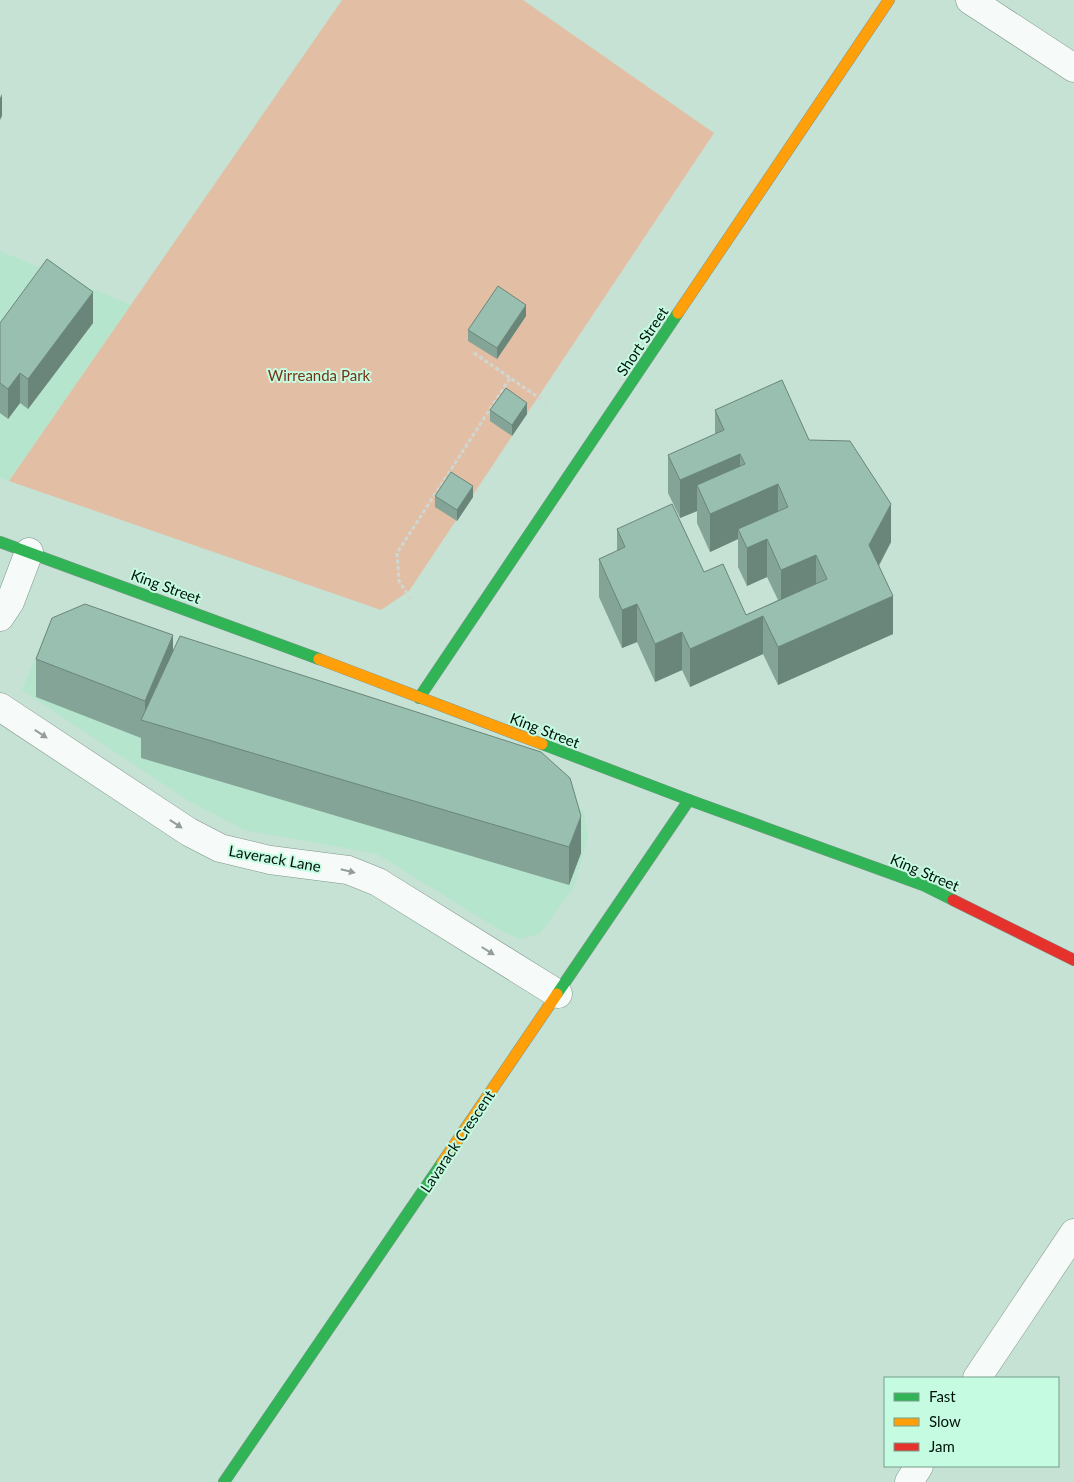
<svg xmlns="http://www.w3.org/2000/svg" width="1074" height="1482" viewBox="0 0 1074 1482" font-family="Lato,sans-serif">
  <rect width="100%" height="100%" fill="#c5e2d4"/>
  <g fill="#b6e5ce">
    <path d="M 0,251 L 131,305 L 9,481 L 0,478 Z"/>
    <path d="M 83,631 L 583,810 L 588,835 L 574,887 L 540,934 L 519,939 L 500,930 L 377,854 L 244,830 L 189,801 L 22,690 L 43,638 Z"/>
  </g>
  <path fill="#e2bfa4" d="M 342,0 L 523,0 L 714,133 L 409,591 L 381,610 L 9,481 Z"/>
  <g fill="none" stroke-linecap="round" stroke-linejoin="round">
    <g stroke="#7f958b" stroke-width="29">
      <g id="street">
        <path d="M 970,0 L 1074,68"/>
        <path d="M 0,617 L 10,602 L 29,552"/>
        <path d="M 0,707 L 189,832 L 220,848 L 270,860 L 348,870 L 378,882 L 558,994"/>
        <path d="M 977,1378 L 1074,1233"/>
        <path d="M 909,1482 L 919,1466"/>
      </g>
    </g>
    <g stroke="#7f958b" stroke-width="12">
      <g id="fast">
        <path d="M 0,542 L 319,659"/>
        <path d="M 419,698 L 678,313"/>
        <path d="M 542,744 L 689,800 L 923,885 L 953,900"/>
        <path d="M 557,994 L 689,800"/>
        <path d="M 224,1482 L 442,1163"/>
      </g>
    </g>
    <g stroke="#7f958b" stroke-width="12">
      <g id="slow">
        <path d="M 678,313 L 889,0"/>
        <path d="M 319,659 L 542,744"/>
        <path d="M 442,1163 L 557,994"/>
      </g>
    </g>
    <g stroke="#7f958b" stroke-width="12">
      <path id="jam" d="M 953,900 L 1074,960"/>
    </g>
    <g stroke="#ced7d2" stroke-width="3" stroke-dasharray="4 2.5" stroke-linecap="butt">
      <path d="M 474,353 L 545,402"/>
      <path d="M 411,599 L 399,581 L 397,553 L 510,378"/>
    </g>
    <use href="#street" stroke="#f6fbf9" stroke-width="28"/>
    <use href="#fast" stroke="#30b455" stroke-width="11"/>
    <use href="#slow" stroke="#ff9f0a" stroke-width="11"/>
    <use href="#jam" stroke="#e5322d" stroke-width="11"/>
  </g>
  <g fill="#83a496">
    <path d="M 526,316 L 497,359 L 468,341 L 468,330 Z"/>
    <path d="M 0,323 L 93,323 L 28,409 L 20,403 L 8,419 L 0,413 Z"/>
    <path d="M 490,410 L 527,414 L 512,436 L 490,421 Z"/>
    <path d="M 715,410 L 809,440 L 891,542 L 879,566 L 893,634 L 778,685 L 763,654 L 690,687 L 682,670 L 655,682 L 637,642 L 622,648 L 599,597 L 599,559 L 617,551 L 617,529 L 704,572 L 746,615 L 778,600 L 767,577 L 747,586 L 738,567 L 738,539 L 710,552 L 697,523 L 697,511 L 680,518 L 668,493 L 668,455 L 715,435 Z"/>
    <path d="M 435,496 L 473,497 L 457,521 L 435,507 Z"/>
    <path d="M 173,650 L 581,853 L 569,885 L 141,758 L 141,738 L 36,697 L 36,659 Z"/>
  </g>
  <g fill="#6a867a">
    <path d="M 2,94 L 2,116 L 0,120 L 0,98 Z"/>
    <path d="M 93,292 L 93,323 L 28,409 L 28,379 Z"/>
    <path d="M 526,305 L 526,316 L 497,359 L 497,348 Z"/>
    <path d="M 20,373 L 20,403 L 8,419 L 8,389 Z"/>
    <path d="M 527,403 L 527,414 L 512,436 L 512,425 Z"/>
    <path d="M 740,454 L 740,492 L 697,485 L 697,511 L 680,518 L 680,480 Z"/>
    <path d="M 778,484 L 778,522 L 738,529 L 738,539 L 710,552 L 710,514 Z"/>
    <path d="M 473,486 L 473,497 L 457,521 L 457,510 Z"/>
    <path d="M 891,504 L 891,542 L 869,583 L 869,545 Z"/>
    <path d="M 767,539 L 767,577 L 747,586 L 747,548 Z"/>
    <path d="M 816,555 L 816,593 L 781,608 L 781,570 Z"/>
    <path d="M 893,596 L 893,634 L 778,685 L 778,647 Z"/>
    <path d="M 637,604 L 637,642 L 622,648 L 622,610 Z"/>
    <path d="M 763,616 L 763,654 L 690,687 L 690,649 Z"/>
    <path d="M 682,632 L 682,670 L 655,682 L 655,644 Z"/>
    <path d="M 173,635 L 173,673 L 145,721 L 145,701 Z"/>
    <path d="M 581,816 L 581,853 L 569,885 L 569,847 Z"/>
  </g>
  <g fill="#98bfaf" stroke="#6a867a">
    <path d="M 47,259 L 93,292 L 28,379 L 20,373 L 8,389 L 0,383 L 0,323 Z"/>
    <path d="M 498,286 L 526,305 L 497,348 L 468,330 Z"/>
    <path d="M 782,380 L 809,440 L 850,441 L 891,504 L 869,545 L 893,596 L 778,647 L 763,616 L 690,649 L 682,632 L 655,644 L 637,604 L 622,610 L 599,559 L 625,547 L 617,529 L 672,504 L 704,572 L 723,564 L 746,615 L 827,579 L 816,555 L 781,570 L 767,539 L 747,548 L 738,529 L 788,507 L 778,484 L 710,514 L 697,485 L 745,464 L 740,454 L 680,480 L 668,455 L 724,430 L 715,410 Z"/>
    <path d="M 506,388 L 527,403 L 512,425 L 490,410 Z"/>
    <path d="M 451,472 L 473,486 L 457,510 L 435,496 Z"/>
    <path d="M 85,604 L 173,635 L 145,701 L 36,659 L 52,618 Z"/>
    <path d="M 180,636 L 541,752 L 570,778 L 581,816 L 569,847 L 141,720 Z"/>
  </g>
  <defs><path id="oneway-solid" d="M-6-.8H1V-3.2L6.5 0L1 3.2V.8H-6Z" transform="scale(1.25)"/></defs>
  <g fill="#949e99">
    <use href="#oneway-solid" transform="translate(41 734) rotate(33)"/>
    <use href="#oneway-solid" transform="translate(176 824) rotate(33)"/>
    <use href="#oneway-solid" transform="translate(348 871) rotate(14)"/>
    <use href="#oneway-solid" transform="translate(488 951) rotate(32)"/>
  </g>
  <g text-anchor="middle" dominant-baseline="central" stroke-width="4" stroke-linejoin="round" paint-order="stroke">
    <g font-size="15" fill="#01120a" stroke="#c5fce1">
      <text transform="translate(642 341) rotate(-56)">Short Street</text>
      <text transform="translate(166 586) rotate(20)">King Street</text>
      <text transform="translate(545 730) rotate(21)">King Street</text>
      <text transform="translate(275 858) rotate(10)">Laverack Lane</text>
      <text transform="translate(925 872) rotate(23)">King Street</text>
      <text transform="translate(457 1141) rotate(-56)">Lavarack Crescent</text>
    </g>
    <g font-size="15" fill="#753415" stroke="#c5fce1">
      <text x="319" y="375">Wirreanda Park</text>
    </g>
  </g>
  <rect x="884" y="1377" width="175" height="90" fill="#c5fce1" stroke="#779e8b"/>
  <rect x="894" y="1393" width="25" height="8" fill="#30b455" stroke="#779e8b"/>
  <text x="929" y="1402" font-size="15" fill="#01120a">Fast</text>
  <rect x="894" y="1418" width="25" height="8" fill="#ff9f0a" stroke="#779e8b"/>
  <text x="929" y="1427" font-size="15" fill="#01120a">Slow</text>
  <rect x="894" y="1443" width="25" height="8" fill="#e5322d" stroke="#779e8b"/>
  <text x="929" y="1452" font-size="15" fill="#01120a">Jam</text>
</svg>
